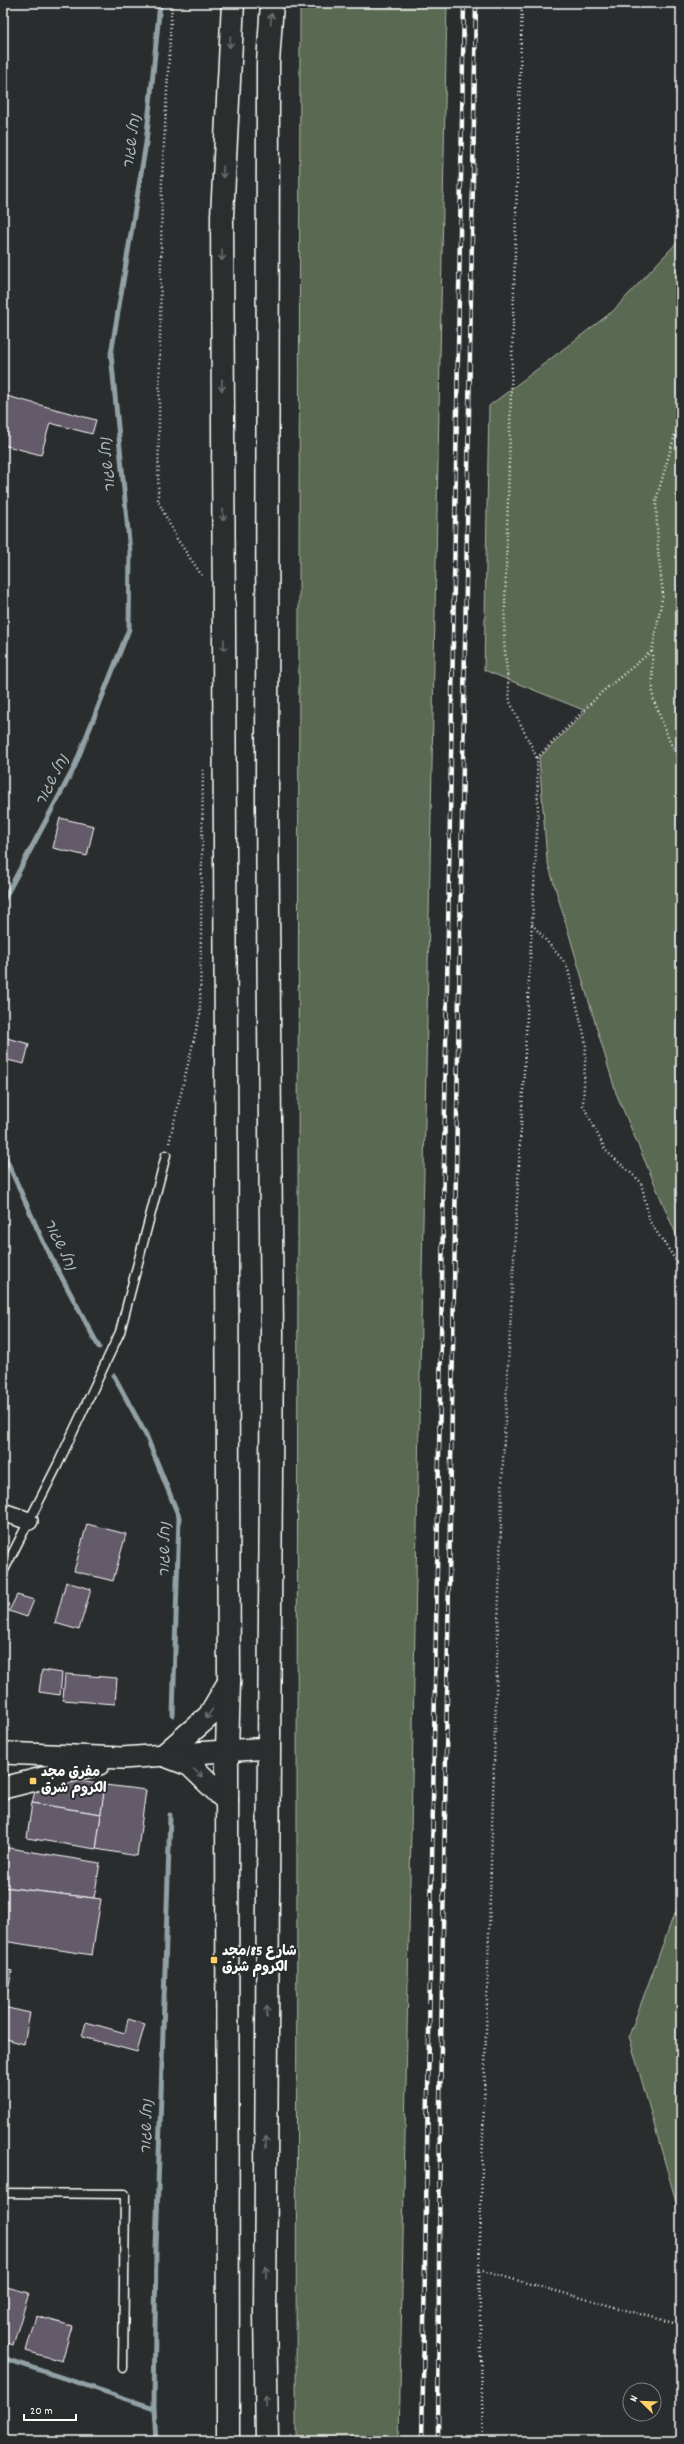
<svg xmlns="http://www.w3.org/2000/svg" width="684" height="2444" viewBox="0 0 684 2444" font-family="Dekko,'Playpen Sans Arabic','Playpen Sans Hebrew',sans-serif">
  <rect width="100%" height="100%" fill="#2a2d2e"/>
  <filter id="ink" filterUnits="userSpaceOnUse"><feTurbulence type="fractalNoise" baseFrequency=".025" numOctaves="2"/><feDisplacementMap in="SourceGraphic" scale="8" xChannelSelector="R" yChannelSelector="G"/><feConvolveMatrix kernelMatrix="1 2 1 2 8 2 1 2 1" color-interpolation-filters="sRGB"/></filter>
  <g filter="url(#ink)">
    <g fill="#5a6951" stroke="#acb4a8">
      <path d="M 300,3 L 447,3 L 399,2441 L 296,2441 Z"/>
      <path d="M 681,238 L 681,1246 L 616,1093 L 547,860 L 539,758 L 586,711 L 484,670 L 489,406 L 613,311 Z"/>
      <path d="M 681,1903 L 681,2219 L 629,2036 L 673,1917 Z"/>
    </g>
    <g fill="none" stroke-linecap="round" stroke-linejoin="round">
      <g stroke="#91a1a6" stroke-width="5">
        <path d="M 3,901 L 74,768 L 129,629 L 130,552 L 111,354 L 146,143 L 160,3"/>
        <path d="M 3,1152 L 46,1248 L 99,1347"/>
        <path d="M 114,1376 L 146,1435 L 179,1517 L 173,1715"/>
        <path d="M 3,2358 L 154,2408"/>
        <path d="M 156,2441 L 154,2408 L 156,2248 L 170,1815"/>
      </g>
    </g>
    <g fill="#645a6a" stroke="#fff">
      <path d="M 3,395 L 96,420 L 92,434 L 50,423 L 41,455 L 3,445 Z"/>
      <path d="M 60,818 L 94,826 L 87,856 L 53,848 Z"/>
      <path d="M 3,1037 L 29,1044 L 24,1064 L 3,1059 Z"/>
      <path d="M 87,1524 L 126,1534 L 113,1581 L 74,1571 Z"/>
      <path d="M 66,1582 L 91,1589 L 79,1630 L 55,1623 Z"/>
      <path d="M 17,1595 L 34,1600 L 27,1617 L 9,1611 Z"/>
      <path d="M 42,1670 L 62,1673 L 60,1695 L 39,1692 Z"/>
      <path d="M 65,1674 L 117,1678 L 115,1704 L 63,1700 Z"/>
      <path d="M 71,1780 L 105,1785 L 101,1814 L 32,1803 L 36,1787 Z"/>
      <path d="M 105,1785 L 146,1790 L 137,1856 L 96,1849 Z"/>
      <path d="M 32,1803 L 101,1814 L 96,1849 L 27,1838 Z"/>
      <path d="M 3,1847 L 100,1863 L 94,1898 L 3,1887 Z"/>
      <path d="M 3,1887 L 101,1899 L 92,1955 L 3,1941 Z"/>
      <path d="M 3,1969 L 12,1971 L 5,2003 L 3,2003 Z"/>
      <path d="M 3,2007 L 30,2013 L 24,2044 L 3,2038 Z"/>
      <path d="M 128,2019 L 145,2024 L 137,2052 L 82,2037 L 86,2022 L 125,2033 Z"/>
      <path d="M 3,2286 L 29,2293 L 13,2345 L 3,2342 Z"/>
      <path d="M 36,2316 L 72,2326 L 62,2361 L 26,2351 Z"/>
    </g>
    <g fill="none" stroke-linecap="round" stroke-linejoin="round">
      <g stroke="#fff" stroke-width="11">
        <g id="service">
          <path d="M 3,1572 L 57,1466 L 120,1332 L 166,1155"/>
          <path d="M 3,2193 L 125,2194 L 123,2368"/>
        </g>
      </g>
      <g stroke="#fff" stroke-width="20">
        <path id="minor" d="M 3,1512 L 29,1521"/>
      </g>
      <g stroke="#fff" stroke-width="24">
        <g id="tertiary">
          <path d="M 3,1753 L 122,1758 L 269,1748"/>
          <path d="M 3,1788 L 99,1764"/>
        </g>
      </g>
      <g stroke="#fff" stroke-width="25">
        <g id="trunk">
          <path d="M 164,1755 L 209,1716 L 229,1682"/>
          <path d="M 164,1755 L 190,1765 L 227,1801"/>
          <path d="M 228,2441 L 227,1751 L 229,1681 L 222,216 L 233,3"/>
          <path d="M 267,2441 L 265,2313 L 272,1333 L 267,805 L 268,63 L 272,3"/>
        </g>
      </g>
      <g stroke="#fff" stroke-width="2.5" stroke-dasharray="1 3" stroke-linecap="butt">
        <path d="M 172,3 L 162,179 L 158,501 L 177,539 L 203,577"/>
        <path d="M 522,3 L 504,641 L 510,702 L 537,758"/>
        <path d="M 681,425 L 675,434 L 656,500 L 658,551 L 663,594 L 652,651 L 653,698 L 670,742 L 681,762"/>
        <path d="M 532,924 L 567,965 L 586,1043 L 583,1105 L 606,1151 L 641,1182 L 650,1222 L 681,1268"/>
        <path d="M 169,1143 L 200,1014 L 203,768"/>
        <path d="M 479,2270 L 681,2325"/>
        <path d="M 483,2441 L 479,2270 L 503,1459 L 538,813 L 537,758 L 602,692 L 652,651"/>
      </g>
      <use href="#service" stroke="#2a2d2e" stroke-width="8"/>
      <use href="#minor" stroke="#2a2d2e" stroke-width="17"/>
      <use href="#tertiary" stroke="#2a2d2e" stroke-width="21"/>
      <use href="#trunk" stroke="#2a2d2e" stroke-width="22"/>
      <g stroke="#fff" stroke-width="4.5">
        <g id="rail">
          <path d="M 422,2441 L 464,3"/>
          <path d="M 438,2441 L 440,2105 L 476,3"/>
        </g>
      </g>
      <use href="#rail" stroke="#2a2d2e" stroke-width="3" stroke-dasharray="9" stroke-linecap="butt"/>
    </g>
    <defs><path id="oneway-shaft" d="M-6 0H5M1.5-3L5.5 0L1.5 3" fill="none" stroke-width="1.6" stroke-linecap="round" stroke-linejoin="round"/></defs>
    <g stroke="#6a6c6d">
      <use href="#oneway-shaft" transform="translate(271 19) rotate(-86)"/>
      <use href="#oneway-shaft" transform="translate(230 42) rotate(94)"/>
      <use href="#oneway-shaft" transform="translate(223 172) rotate(92)"/>
      <use href="#oneway-shaft" transform="translate(222 255) rotate(90)"/>
      <use href="#oneway-shaft" transform="translate(222 385) rotate(90)"/>
      <use href="#oneway-shaft" transform="translate(223 515) rotate(90)"/>
      <use href="#oneway-shaft" transform="translate(224 645) rotate(90)"/>
      <use href="#oneway-shaft" transform="translate(209 1714) rotate(126)"/>
      <use href="#oneway-shaft" transform="translate(198 1773) rotate(42)"/>
      <use href="#oneway-shaft" transform="translate(267 2012) rotate(-90)"/>
      <use href="#oneway-shaft" transform="translate(266 2142) rotate(-90)"/>
      <use href="#oneway-shaft" transform="translate(266 2272) rotate(-90)"/>
      <use href="#oneway-shaft" transform="translate(266 2402) rotate(-91)"/>
    </g>
  </g>
  <g fill="#ffd166" stroke="#2a2d2e" stroke-width="1.5">
    <rect x="29" y="1777" width="8" height="8" rx="2"/>
    <rect x="210" y="1956" width="8" height="8" rx="2"/>
  </g>
  <g text-anchor="middle" dominant-baseline="central" stroke-width="4" stroke-linejoin="round" paint-order="stroke">
    <g font-size="14" font-weight="bold" fill="#fff" stroke="#2a2d2e" text-anchor="start">
      <text x="41" y="1773">مفرق مجد<tspan x="41" dy="16">الكروم شرق</tspan></text>
      <text x="222" y="1952">شارع 85/مجد<tspan x="222" dy="16">الكروم شرق</tspan></text>
    </g>
    <g font-size="15" font-style="italic" fill="#acb9bc" stroke="#2a2d2e">
      <text transform="translate(133 142) rotate(-82)">נחל שגור</text>
      <text transform="translate(109 465) rotate(-96)">נחל שגור</text>
      <text transform="translate(53 781) rotate(-63)">נחל שגור</text>
      <text transform="translate(59 1245) rotate(64)">נחל שגור</text>
      <text transform="translate(166 1550) rotate(-89)">נחל שגור</text>
      <text transform="translate(148 2127) rotate(-88)">נחל שגור</text>
    </g>
  </g>
  <rect width="684" height="2444" fill="none" stroke="#2a2d2e" stroke-width="16"/>
  <rect x="8" y="8" width="668" height="2428" fill="none" stroke="#fff" stroke-width="1.5" filter="url(#ink)"/>
  <g transform="translate(642 2402) rotate(293)"><circle r="19" fill="#2a2d2e" stroke="#7f8182"/>
  <path d="M0-3L7 15L0 10L-7 15Z" fill="#ffd166"/>
  <text y="-6" font-size="11" font-weight="bold" text-anchor="middle" fill="#ffffff">N</text>
  </g>
  <path d="M24 2414v6h52v-6" fill="none" stroke="#ffffff" stroke-width="2"/>
  <text x="30" y="2414" font-size="12" fill="#ffffff" stroke="#2a2d2e" stroke-width="3" paint-order="stroke">20 m</text>
</svg>
